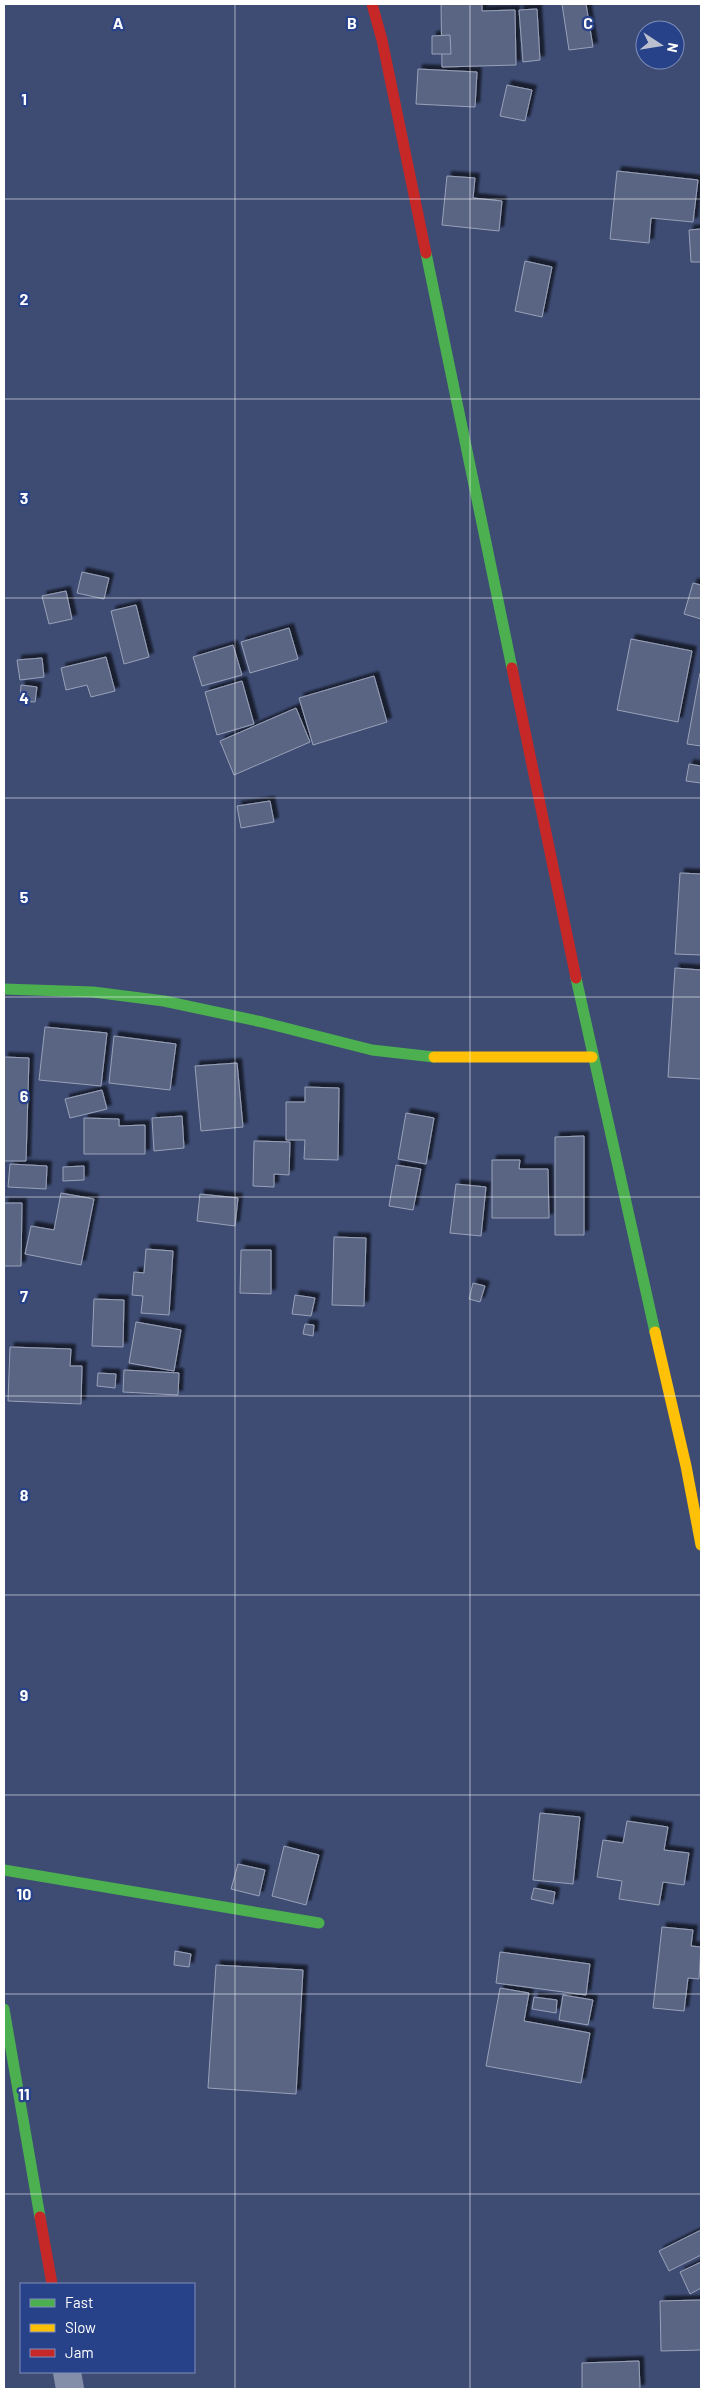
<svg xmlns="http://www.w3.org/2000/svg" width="705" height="2393" viewBox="0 0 705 2393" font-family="Barlow,sans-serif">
  <defs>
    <filter id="shadow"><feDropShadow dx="4.5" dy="-4.5" stdDeviation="1" flood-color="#0009"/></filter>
  </defs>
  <rect width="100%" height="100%" fill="#3e4c74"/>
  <g fill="#5a6584" stroke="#99a1b7" filter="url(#shadow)">
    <path d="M 441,4 L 482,4 L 482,11 L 515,10 L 516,65 L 442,67 Z"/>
    <path d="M 562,4 L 586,4 L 593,47 L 569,50 Z"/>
    <path d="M 537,9 L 540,60 L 523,62 L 519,10 Z"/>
    <path d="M 450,35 L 451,54 L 432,54 L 432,36 Z"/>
    <path d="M 418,69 L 477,72 L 475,107 L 416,104 Z"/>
    <path d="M 507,85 L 532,90 L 525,121 L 500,116 Z"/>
    <path d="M 617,171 L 698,180 L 693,222 L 651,218 L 649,243 L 610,239 Z"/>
    <path d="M 447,176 L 475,178 L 473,198 L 502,201 L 499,231 L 442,225 Z"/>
    <path d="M 701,229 L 701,262 L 691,262 L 689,230 Z"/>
    <path d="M 525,261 L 552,267 L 542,317 L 515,311 Z"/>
    <path d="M 82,572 L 109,578 L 104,599 L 77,593 Z"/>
    <path d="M 693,583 L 701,585 L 701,619 L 684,614 Z"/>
    <path d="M 66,591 L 72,619 L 49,624 L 42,596 Z"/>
    <path d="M 136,605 L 149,657 L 124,664 L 111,611 Z"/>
    <path d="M 289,628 L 298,659 L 250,673 L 241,642 Z"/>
    <path d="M 631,639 L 692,651 L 678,722 L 617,710 Z"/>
    <path d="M 233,645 L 242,675 L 202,686 L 193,657 Z"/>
    <path d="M 106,657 L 115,691 L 91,697 L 87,685 L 66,690 L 61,668 Z"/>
    <path d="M 42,658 L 44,677 L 20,680 L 17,660 Z"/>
    <path d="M 700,673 L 701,673 L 701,746 L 687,744 Z"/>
    <path d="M 374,676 L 387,722 L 313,745 L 299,698 Z"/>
    <path d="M 242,681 L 254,724 L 217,735 L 205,692 Z"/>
    <path d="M 21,685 L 37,687 L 35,702 L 20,701 Z"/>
    <path d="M 296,708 L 310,742 L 234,775 L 220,741 Z"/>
    <path d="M 689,764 L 701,766 L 701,783 L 686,781 Z"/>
    <path d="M 270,801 L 274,822 L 241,828 L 237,806 Z"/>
    <path d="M 680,873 L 701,874 L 701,955 L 675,954 Z"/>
    <path d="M 675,968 L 701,970 L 701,1079 L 668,1077 Z"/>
    <path d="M 45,1027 L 107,1033 L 101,1086 L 39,1080 Z"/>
    <path d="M 114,1036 L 176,1044 L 170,1090 L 109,1083 Z"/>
    <path d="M 4,1057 L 29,1058 L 26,1161 L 4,1161 Z"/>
    <path d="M 237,1063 L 243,1127 L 201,1131 L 195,1066 Z"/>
    <path d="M 305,1087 L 339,1088 L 338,1160 L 304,1159 L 305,1140 L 286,1140 L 286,1102 L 305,1102 Z"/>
    <path d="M 102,1090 L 107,1109 L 70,1118 L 65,1099 Z"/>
    <path d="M 406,1113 L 434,1118 L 426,1164 L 398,1159 Z"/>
    <path d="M 182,1116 L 184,1148 L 154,1151 L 152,1118 Z"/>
    <path d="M 84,1118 L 119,1119 L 119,1126 L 145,1125 L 145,1154 L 84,1154 Z"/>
    <path d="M 584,1136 L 584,1235 L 555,1235 L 555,1137 Z"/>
    <path d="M 254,1141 L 290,1142 L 289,1175 L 274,1174 L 274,1187 L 253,1186 Z"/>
    <path d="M 492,1160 L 520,1160 L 519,1169 L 548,1169 L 549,1218 L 492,1218 Z"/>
    <path d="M 10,1164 L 47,1166 L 46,1189 L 8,1187 Z"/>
    <path d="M 396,1165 L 421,1169 L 413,1210 L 389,1206 Z"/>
    <path d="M 84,1166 L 84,1180 L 63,1181 L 63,1167 Z"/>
    <path d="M 456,1184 L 486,1187 L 481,1236 L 450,1233 Z"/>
    <path d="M 61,1193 L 94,1199 L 81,1265 L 25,1254 L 31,1226 L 54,1230 Z"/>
    <path d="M 200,1194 L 238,1198 L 235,1226 L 197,1221 Z"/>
    <path d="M 4,1203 L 22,1203 L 21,1266 L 4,1266 Z"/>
    <path d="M 334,1237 L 366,1238 L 364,1306 L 332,1305 Z"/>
    <path d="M 146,1249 L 173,1251 L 169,1315 L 141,1313 L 143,1296 L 132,1295 L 134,1272 L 144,1273 Z"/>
    <path d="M 241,1250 L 271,1250 L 271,1294 L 240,1293 Z"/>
    <path d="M 473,1283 L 485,1286 L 480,1302 L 469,1299 Z"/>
    <path d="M 295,1295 L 315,1298 L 311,1316 L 292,1314 Z"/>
    <path d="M 94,1299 L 124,1300 L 123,1347 L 92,1346 Z"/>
    <path d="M 136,1322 L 181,1330 L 174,1371 L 129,1363 Z"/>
    <path d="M 305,1324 L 314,1325 L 313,1336 L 303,1334 Z"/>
    <path d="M 10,1347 L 71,1349 L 70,1366 L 82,1366 L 81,1404 L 8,1401 Z"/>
    <path d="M 124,1370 L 179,1373 L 178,1395 L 123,1392 Z"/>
    <path d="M 98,1373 L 116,1374 L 115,1388 L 97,1386 Z"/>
    <path d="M 540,1813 L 580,1817 L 573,1884 L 533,1880 Z"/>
    <path d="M 627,1821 L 668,1827 L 664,1850 L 689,1853 L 684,1885 L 663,1882 L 659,1905 L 619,1899 L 622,1881 L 597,1877 L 603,1840 L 623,1843 Z"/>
    <path d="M 284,1846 L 319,1855 L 306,1905 L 272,1896 Z"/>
    <path d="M 238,1864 L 265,1870 L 259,1896 L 231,1889 Z"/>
    <path d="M 534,1888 L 555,1892 L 553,1904 L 531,1899 Z"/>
    <path d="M 662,1927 L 693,1930 L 691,1946 L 701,1947 L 699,1979 L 688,1978 L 684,2011 L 653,2008 Z"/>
    <path d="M 175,1951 L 191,1954 L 189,1967 L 174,1965 Z"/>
    <path d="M 500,1952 L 590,1964 L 586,1995 L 496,1983 Z"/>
    <path d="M 216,1965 L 303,1970 L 296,2094 L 208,2088 Z"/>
    <path d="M 500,1988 L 529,1993 L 524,2021 L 590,2033 L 581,2083 L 486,2066 Z"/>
    <path d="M 563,1995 L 593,2000 L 588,2025 L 559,2020 Z"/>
    <path d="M 534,1997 L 557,2000 L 556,2013 L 532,2009 Z"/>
    <path d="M 701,2230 L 701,2255 L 669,2271 L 659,2251 Z"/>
    <path d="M 701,2262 L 701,2288 L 690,2294 L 680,2272 Z"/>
    <path d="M 701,2300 L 701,2350 L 661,2351 L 660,2301 Z"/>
    <path d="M 639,2361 L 640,2389 L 582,2389 L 582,2363 Z"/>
  </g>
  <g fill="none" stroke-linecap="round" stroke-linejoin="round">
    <path stroke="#858ea8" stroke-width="28" d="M 67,2372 L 70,2389"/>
    <g stroke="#4caf50" stroke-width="11">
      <path d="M 426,253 L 512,668"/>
      <path d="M 576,978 L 655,1332"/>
      <path d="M 4,989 L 93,992 L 164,1001 L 262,1022 L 372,1050 L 434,1057"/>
      <path d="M 4,1870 L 319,1923"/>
      <path d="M 4,2009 L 40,2217"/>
    </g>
    <g stroke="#ffc107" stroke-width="11">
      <path d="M 434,1057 L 592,1057"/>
      <path d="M 655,1332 L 686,1466 L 701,1545"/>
    </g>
    <g stroke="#c62828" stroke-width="11">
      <path d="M 372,4 L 382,40 L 426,253"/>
      <path d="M 512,668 L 576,978"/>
      <path d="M 40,2217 L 52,2284"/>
    </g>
  </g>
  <path fill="none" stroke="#fff" stroke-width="1" stroke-opacity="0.55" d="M 235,4 L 235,2389M 470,4 L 470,2389M 4,199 L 701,199M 4,399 L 701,399M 4,598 L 701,598M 4,798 L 701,798M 4,997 L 701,997M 4,1197 L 701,1197M 4,1396 L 701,1396M 4,1595 L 701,1595M 4,1795 L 701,1795M 4,1994 L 701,1994M 4,2194 L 701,2194"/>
  <g font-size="16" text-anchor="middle" font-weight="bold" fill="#fff" stroke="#28428a" stroke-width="4.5" stroke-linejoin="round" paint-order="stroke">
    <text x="118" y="29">A</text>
    <text x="352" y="29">B</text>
    <text x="588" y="29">C</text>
    <text x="24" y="105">1</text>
    <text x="24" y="305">2</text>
    <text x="24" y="504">3</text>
    <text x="24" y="704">4</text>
    <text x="24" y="903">5</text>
    <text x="24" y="1102">6</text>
    <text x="24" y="1302">7</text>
    <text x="24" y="1501">8</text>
    <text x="24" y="1701">9</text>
    <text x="24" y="1900">10</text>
    <text x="24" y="2100">11</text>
  </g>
  <rect width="705" height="2393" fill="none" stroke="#ffffff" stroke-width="10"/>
  <rect x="20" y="2283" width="175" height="90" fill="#28428a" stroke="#7e8eb9"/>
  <rect x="30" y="2299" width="25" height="8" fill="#4caf50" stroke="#7e8eb9"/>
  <text x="65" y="2308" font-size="15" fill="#ffffff">Fast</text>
  <rect x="30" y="2324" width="25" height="8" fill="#ffc107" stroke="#7e8eb9"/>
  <text x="65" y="2333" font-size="15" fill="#ffffff">Slow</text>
  <rect x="30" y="2349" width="25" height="8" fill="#c62828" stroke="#7e8eb9"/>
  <text x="65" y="2358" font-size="15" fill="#ffffff">Jam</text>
  <g transform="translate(660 45) rotate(102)"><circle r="24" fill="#28428a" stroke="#7e8eb9"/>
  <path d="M0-4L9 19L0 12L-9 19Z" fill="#bbc0ce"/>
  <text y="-8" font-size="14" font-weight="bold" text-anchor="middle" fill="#ffffff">N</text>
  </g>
</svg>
